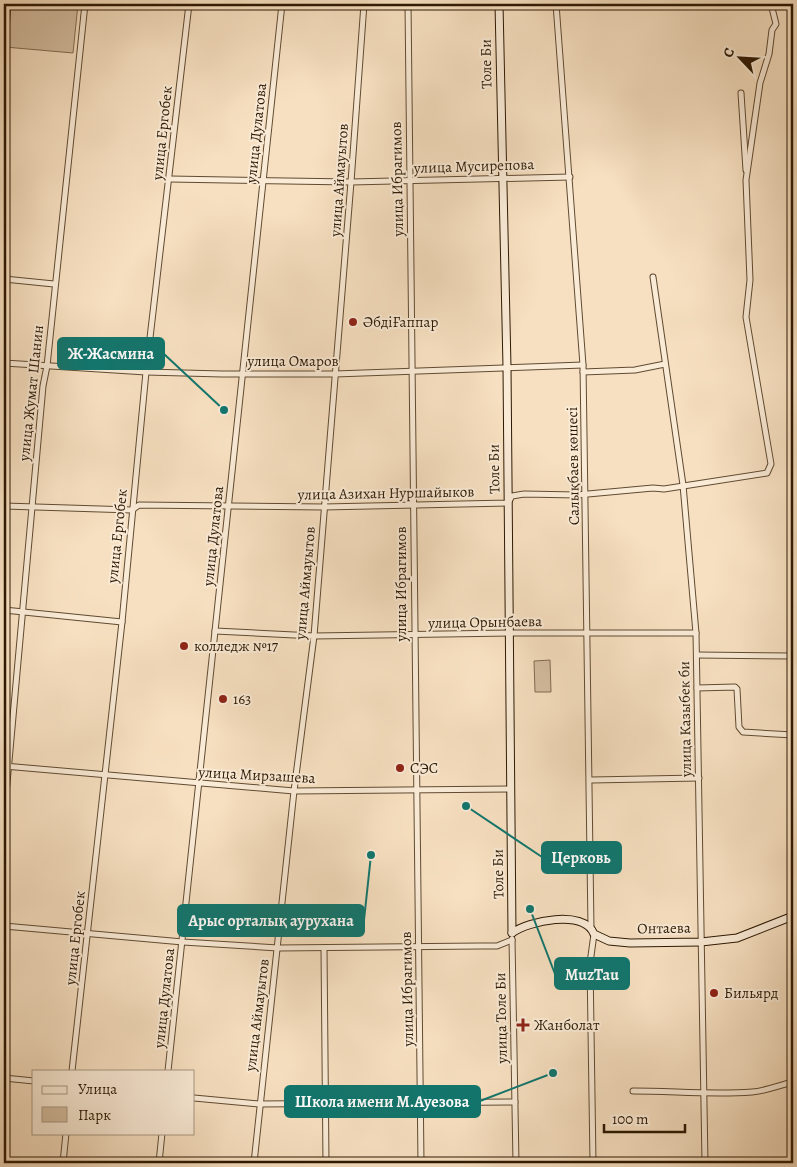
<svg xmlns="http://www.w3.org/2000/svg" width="797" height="1167" viewBox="0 0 797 1167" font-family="Alegreya,serif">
  <rect width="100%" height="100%" fill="#f7e0c1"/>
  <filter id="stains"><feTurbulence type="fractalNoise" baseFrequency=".004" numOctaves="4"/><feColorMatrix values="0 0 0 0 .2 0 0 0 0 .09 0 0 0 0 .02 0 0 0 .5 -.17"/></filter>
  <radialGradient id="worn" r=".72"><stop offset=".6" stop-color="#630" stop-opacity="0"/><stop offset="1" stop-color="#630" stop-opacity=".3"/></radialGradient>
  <g fill="#d5bea1" stroke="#816c52">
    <path d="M 9,4 L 78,4 L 73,53 L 5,47 Z"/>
    <path d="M 550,660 L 551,692 L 535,692 L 534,661 Z"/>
  </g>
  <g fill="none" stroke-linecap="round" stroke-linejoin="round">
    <g stroke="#604b32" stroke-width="7">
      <g id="street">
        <path d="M 408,4 L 421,1163"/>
        <path d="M 556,4 L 583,365 L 591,928"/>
        <path d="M 5,44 L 8,4"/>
        <path d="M 741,93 L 746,170"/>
        <path d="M 170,179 L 351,182 L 570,177"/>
        <path d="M 653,277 L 683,485 L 696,633 L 705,1163"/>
        <path d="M 4,279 L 54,284"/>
        <path d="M 4,363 L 146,372 L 222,374 L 335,374 L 583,365"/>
        <path d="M 583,372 L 635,370 L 665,364"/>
        <path d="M 4,506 L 132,510 L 139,505 L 324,507 L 508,503 L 512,496 L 524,494 L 577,495 L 653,488 L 664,489 L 767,473 L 771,464 L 746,317 L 750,280 L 746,180 L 760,83 L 769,54 L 772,30 L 776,24 L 771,4"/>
        <path d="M 4,610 L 122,622"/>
        <path d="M 215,631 L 314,636 L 510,633 L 696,633"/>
        <path d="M 697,655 L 793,656"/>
        <path d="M 697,688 L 735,687 L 737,689 L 739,727 L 743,732 L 793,735"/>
        <path d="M 4,766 L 294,791 L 511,789"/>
        <path d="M 591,780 L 699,778"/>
        <path d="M 4,816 L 43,386 L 47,366 L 85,4"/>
        <path d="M 4,926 L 183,942 L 278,948 L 480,946 L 497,946 L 512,940"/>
        <path d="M 512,939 L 516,1163"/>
        <path d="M 324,948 L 326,1163"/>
        <path d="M 72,1071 L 122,622 L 146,372 L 189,4"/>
        <path d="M 168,1071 L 282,4"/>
        <path d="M 4,1078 L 34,1081"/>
        <path d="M 633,1091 C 673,1091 712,1095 752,1092 C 766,1091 780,1085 793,1082"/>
        <path d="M 194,1098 L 259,1104 L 515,1102"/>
        <path d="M 63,1163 L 66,1133"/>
        <path d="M 159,1163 L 162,1133"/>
        <path d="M 254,1163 L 294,791 L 314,636 L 351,182 L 364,4"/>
        <path d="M 593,1163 L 590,963 L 594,934"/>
      </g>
    </g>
    <g stroke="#2d1903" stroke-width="9">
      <g id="secondary">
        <path d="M 499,4 L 507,367 L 512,933"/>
        <path d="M 512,933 C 528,921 584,909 594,934 L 609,941 L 630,943 L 701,942 L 737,938 L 793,916"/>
      </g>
    </g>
    <use href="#street" stroke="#faebd7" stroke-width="5"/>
    <use href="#secondary" stroke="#faebd7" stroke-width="7"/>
  </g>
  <g fill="#8f2418" stroke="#faebd7" stroke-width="2">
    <circle cx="353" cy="322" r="5"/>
    <circle cx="184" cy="646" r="5"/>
    <circle cx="223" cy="699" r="5"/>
    <circle cx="400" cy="768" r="5"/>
    <circle cx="714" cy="993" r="5"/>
    <path d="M520.5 1017.5h5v5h5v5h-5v5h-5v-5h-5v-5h5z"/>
  </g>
  <g text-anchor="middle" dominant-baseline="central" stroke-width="4" stroke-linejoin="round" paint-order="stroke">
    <g font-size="15" fill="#2d1903" stroke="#faebd7">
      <text transform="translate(486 64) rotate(-91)">Толе Би</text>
      <text transform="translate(162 133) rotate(-84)">улица Ергобек</text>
      <text transform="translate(256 133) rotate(-84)">улица Дулатова</text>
      <text transform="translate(474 166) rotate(-2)">улица Мусирепова</text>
      <text transform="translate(397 179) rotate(-91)">улица Ибрагимов</text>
      <text transform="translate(339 180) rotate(-86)">улица Аймауытов</text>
      <text x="293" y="361">улица Омаров</text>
      <text transform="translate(31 393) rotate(-84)">улица Жумат Шанин</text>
      <text transform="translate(573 466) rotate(-91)">Салықбаев көшесі</text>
      <text transform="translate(494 469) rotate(-91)">Толе Би</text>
      <text transform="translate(386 493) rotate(-1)">улица Азихан Нуршайыков</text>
      <text transform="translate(117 536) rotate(-84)">улица Ергобек</text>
      <text transform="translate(213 536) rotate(-84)">улица Дулатова</text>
      <text transform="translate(305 583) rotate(-85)">улица Аймауытов</text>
      <text transform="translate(401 584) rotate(-90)">улица Ибрагимов</text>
      <text transform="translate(485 622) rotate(-1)">улица Орынбаева</text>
      <text transform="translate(685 719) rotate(-91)">улица Казыбек би</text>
      <text transform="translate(257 775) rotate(3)">улица Мирзашева</text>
      <text transform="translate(498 874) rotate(-91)">Толе Би</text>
      <text transform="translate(664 928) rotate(-1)">Онтаева</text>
      <text transform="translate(75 938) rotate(-84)">улица Ергобек</text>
      <text transform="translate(407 989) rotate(-91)">улица Ибрагимов</text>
      <text transform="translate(164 998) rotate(-84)">улица Дулатова</text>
      <text transform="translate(257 1015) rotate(-83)">улица Аймауытов</text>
      <text transform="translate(501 1018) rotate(-91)">улица Толе Би</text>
    </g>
    <g font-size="15" fill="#2d1903" stroke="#faebd7" text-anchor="start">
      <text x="363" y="322">ӘбдіҒаппар</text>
      <text x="194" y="646">колледж №17</text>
      <text x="233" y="699">163</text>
      <text x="410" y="768">СЭС</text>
      <text x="724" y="993">Бильярд</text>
      <text x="534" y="1025">Жанболат</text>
    </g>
  </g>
  <path fill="none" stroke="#0f766e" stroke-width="2" d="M224 410L164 354M466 806L542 857M371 855L364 920M530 909L555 974M553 1073L480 1101"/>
  <g fill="#0f766e" stroke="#faebd7" stroke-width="2">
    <circle cx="224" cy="410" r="5"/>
    <circle cx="466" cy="806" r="5"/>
    <circle cx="371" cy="855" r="5"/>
    <circle cx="530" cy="909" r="5"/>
    <circle cx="553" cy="1073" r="5"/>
  </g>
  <g fill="#0f766e" stroke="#0f766e" stroke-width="2">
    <rect x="58" y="338" width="106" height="31" rx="5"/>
    <rect x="542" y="842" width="79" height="31" rx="5"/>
    <rect x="178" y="905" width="186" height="31" rx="5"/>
    <rect x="555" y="958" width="74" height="31" rx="5"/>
    <rect x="285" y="1086" width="195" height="31" rx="5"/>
  </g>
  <g font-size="16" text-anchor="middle" font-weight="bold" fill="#fff">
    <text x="111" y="359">Ж-Жасмина</text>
    <text x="581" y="863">Церковь</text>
    <text x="271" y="926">Арыс орталық аурухана</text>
    <text x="592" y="980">MuzTau</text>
    <text x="382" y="1107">Школа имени М.Ауезова</text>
  </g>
  <rect width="797" height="1167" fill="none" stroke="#f7e0c1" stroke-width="20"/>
  <rect x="5" y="5" width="787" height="1157" fill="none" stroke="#2d1903" stroke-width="2.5"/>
  <rect x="10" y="10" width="777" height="1147" fill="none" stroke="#2d1903"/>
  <rect x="32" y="1070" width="162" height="65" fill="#faebd7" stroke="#a89782"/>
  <rect x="42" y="1086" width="25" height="8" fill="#faebd7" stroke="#a89782"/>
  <text x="78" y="1094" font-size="15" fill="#2d1903">Улица</text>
  <rect x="42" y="1107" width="25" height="15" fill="#d5bea1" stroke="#a89782"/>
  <text x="78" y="1120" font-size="15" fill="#2d1903">Парк</text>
  <g transform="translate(740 58) rotate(295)" stroke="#faebd7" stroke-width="4" paint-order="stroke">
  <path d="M0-4L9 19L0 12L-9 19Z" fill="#2d1903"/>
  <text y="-8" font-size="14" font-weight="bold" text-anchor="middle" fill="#2d1903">С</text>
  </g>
  <path d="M604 1124v8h81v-8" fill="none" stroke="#2d1903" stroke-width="2.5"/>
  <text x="612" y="1124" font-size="15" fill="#2d1903" stroke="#faebd7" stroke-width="4" paint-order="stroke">100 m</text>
  <rect width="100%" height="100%" filter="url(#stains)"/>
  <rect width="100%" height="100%" fill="url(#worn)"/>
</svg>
